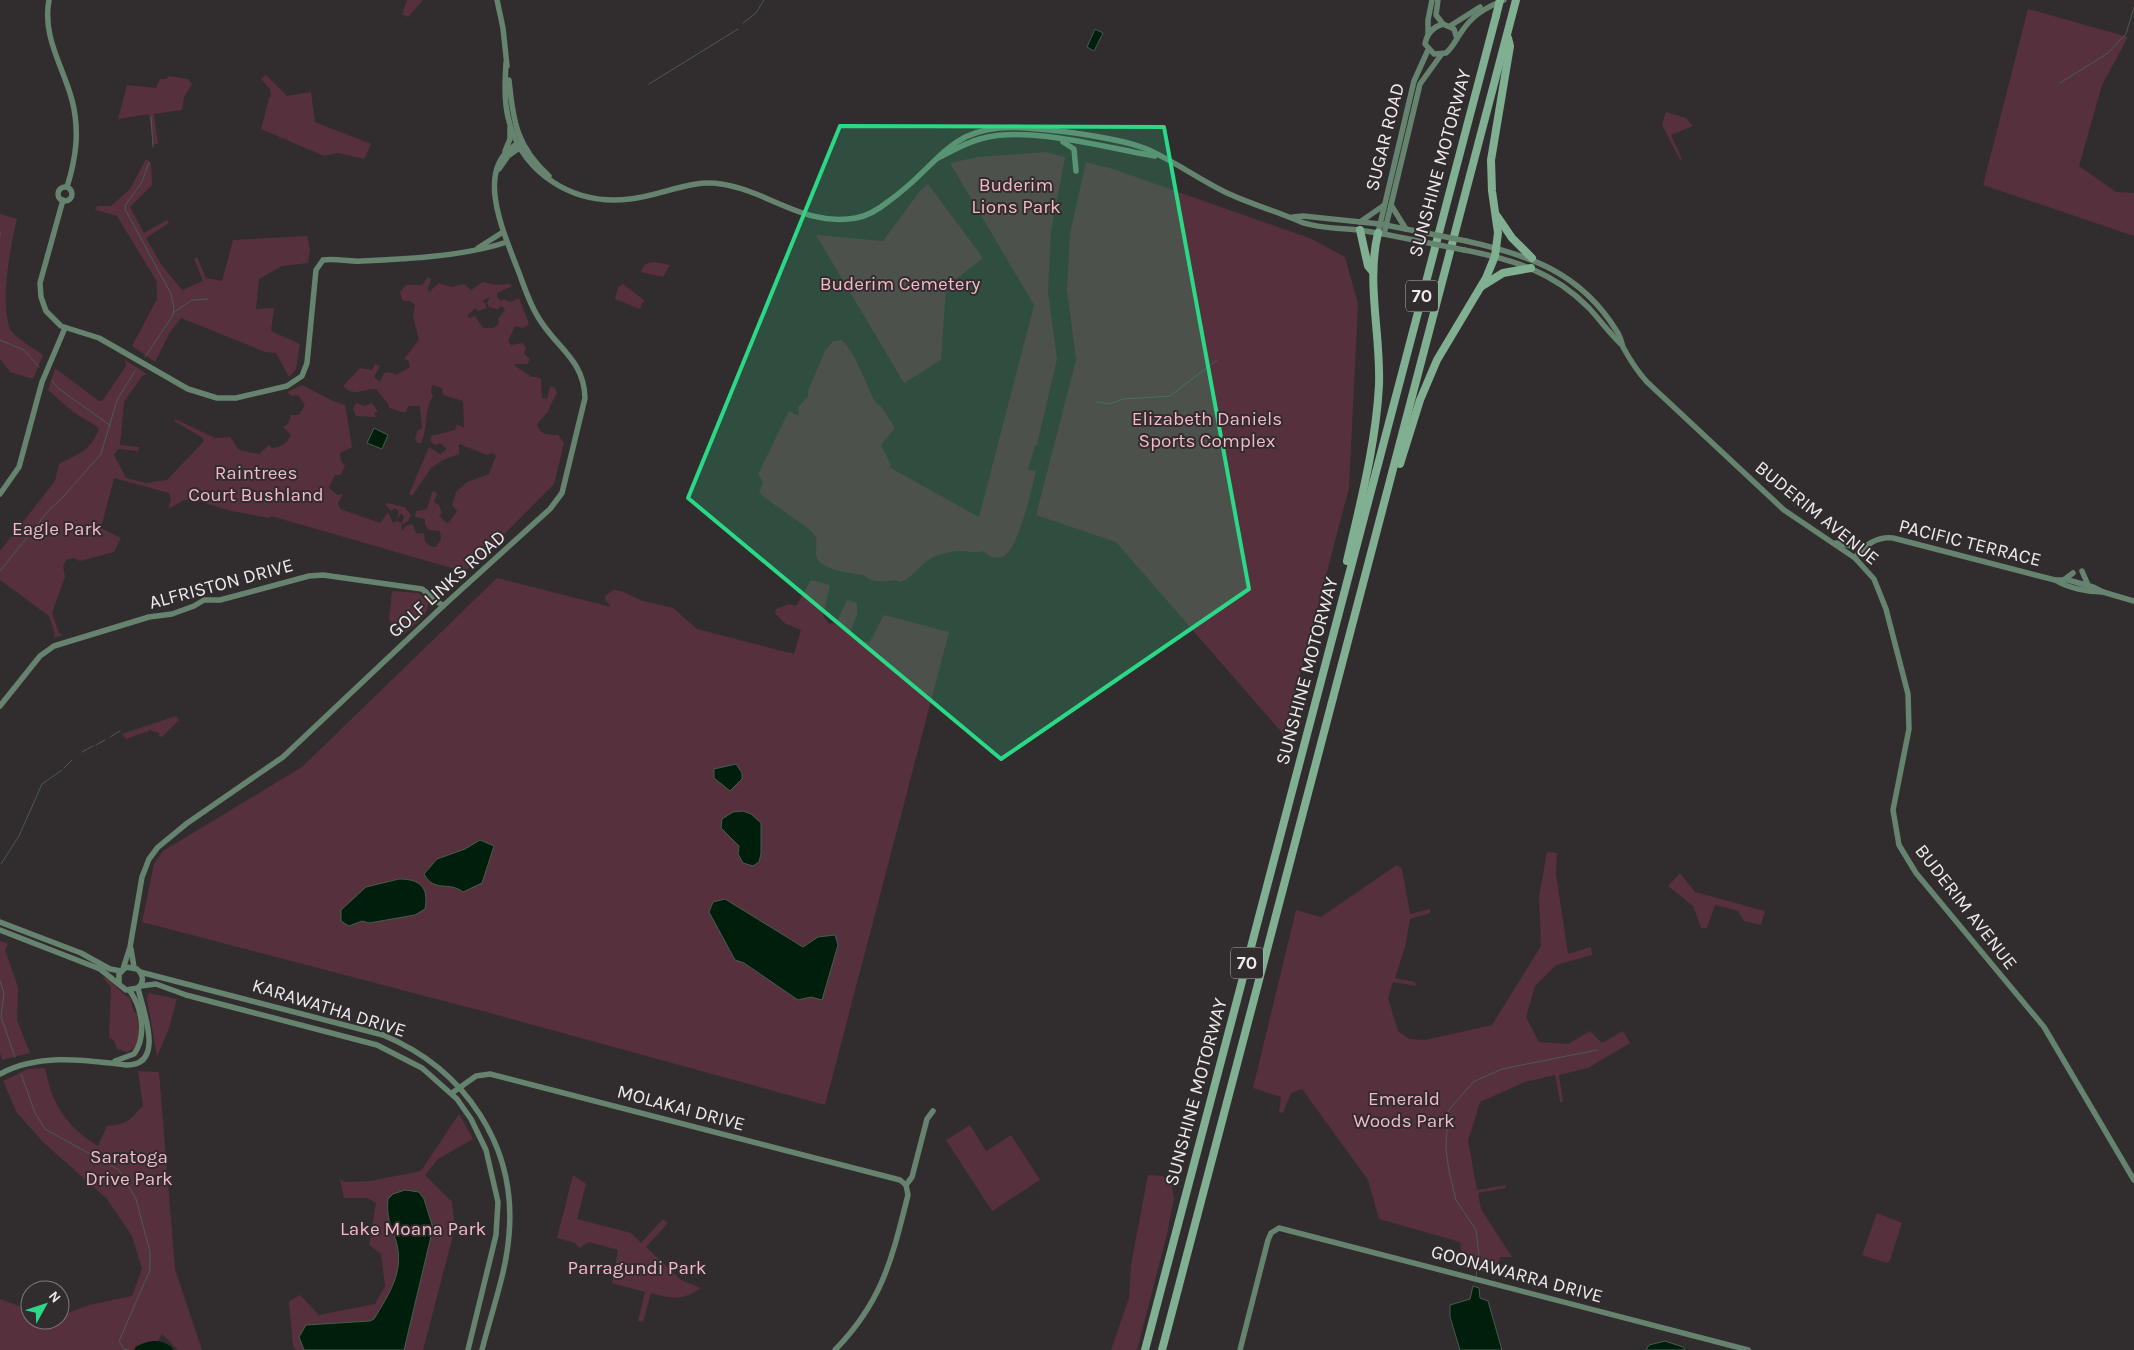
<svg xmlns="http://www.w3.org/2000/svg" width="2134" height="1350" viewBox="0 0 2134 1350" font-family="Karla,sans-serif">
  <rect width="100%" height="100%" fill="#312c2d"/>
  <g fill="#57303e" fill-rule="evenodd">
    <path d="M 407,0 L 423,0 L 408,17 L 402,14 Z"/>
    <path d="M 2028,9 L 2128,37 L 2102,85 L 2079,166 L 2116,192 L 2134,193 L 2134,236 L 1983,185 Z"/>
    <path d="M 266,75 L 287,96 L 311,92 L 315,122 L 371,144 L 364,159 L 338,153 L 324,156 L 261,129 L 269,98 L 271,97 L 270,89 L 261,79 Z"/>
    <path d="M 169,76 L 188,79 L 192,84 L 184,97 L 182,110 L 154,114 L 158,144 L 152,144 L 153,141 L 149,114 L 118,119 L 127,85 L 156,88 L 160,79 L 166,79 Z"/>
    <path d="M 1666,112 L 1686,118 L 1693,126 L 1671,135 L 1682,159 L 1680,160 L 1662,125 Z"/>
    <path d="M 1046,152 L 1065,157 L 1051,231 L 1048,292 L 1057,359 L 1037,445 L 1035,445 L 1028,470 L 1036,471 C 1032,488 1018,552 1002,557 C 993,560 988,554 982,551 C 974,554 970,551 962,551 C 953,551 944,553 935,556 C 921,562 915,577 900,582 L 896,580 C 886,581 872,584 864,575 C 851,573 815,570 816,553 C 816,547 817,543 816,537 L 809,529 L 764,497 L 759,492 L 763,483 L 758,474 L 789,411 L 799,416 L 798,407 L 808,396 L 808,391 L 825,351 L 833,341 L 841,340 C 853,347 867,386 874,400 C 877,404 880,405 882,408 C 887,414 890,421 895,428 L 881,445 L 891,465 L 889,467 L 979,517 L 1034,305 L 950,163 L 978,157 Z"/>
    <path d="M 146,159 L 151,163 L 152,185 L 130,207 L 144,233 L 167,220 L 169,223 L 146,238 L 161,264 L 182,290 L 203,281 L 194,259 L 197,257 L 206,278 L 222,281 L 233,240 L 307,236 L 310,250 L 308,263 L 282,266 L 259,279 L 256,309 L 274,308 L 271,331 L 300,344 L 296,369 L 289,377 L 276,353 L 265,352 L 181,318 L 170,332 L 155,362 L 132,346 L 157,299 L 157,282 L 117,216 L 95,210 L 97,206 L 111,206 L 130,189 Z"/>
    <path d="M 1086,162 L 1113,169 L 1312,239 L 1345,257 L 1358,304 L 1349,488 L 1284,735 L 1116,542 L 1036,515 L 1076,360 L 1067,289 L 1070,233 Z"/>
    <path d="M 928,184 L 983,258 L 946,287 L 941,360 L 904,383 L 816,235 L 883,241 L 920,191 Z"/>
    <path d="M 0,214 L 17,219 C 10,246 0,304 10,329 C 16,339 34,348 43,355 L 33,379 L 10,372 L 0,359 Z"/>
    <path d="M 654,262 L 670,265 L 663,277 L 641,272 L 645,264 Z"/>
    <path d="M 428,277 L 431,279 L 428,289 L 429,292 L 439,283 L 451,287 L 464,284 L 471,290 L 483,282 L 495,285 L 510,284 L 512,286 L 497,293 L 497,297 L 501,301 L 504,299 L 510,302 L 519,298 L 529,324 L 523,328 L 515,326 L 508,341 L 511,345 L 522,343 L 526,348 L 524,354 L 530,359 L 527,364 L 515,364 L 515,366 L 532,377 L 537,377 L 541,379 L 542,398 L 547,399 L 550,387 L 554,387 L 557,392 L 547,413 L 537,424 C 541,436 547,434 558,435 L 564,443 L 554,484 L 473,566 L 462,571 L 271,516 L 269,518 L 231,511 L 199,501 L 184,500 L 168,509 L 171,499 L 169,493 L 114,478 L 101,528 L 121,538 L 114,552 L 80,561 L 73,558 L 66,560 L 63,566 L 65,577 L 52,613 L 59,633 L 63,635 L 53,638 L 55,634 L 49,616 L 0,580 L 0,551 L 55,481 L 59,464 C 79,453 91,452 99,428 L 73,412 L 48,390 L 55,368 L 99,401 L 103,400 L 126,366 L 125,360 L 147,374 L 142,376 L 124,402 L 120,445 L 139,447 L 138,451 L 118,449 L 114,455 L 126,478 L 146,483 L 167,480 L 204,441 L 203,438 L 174,421 L 175,419 L 215,438 L 230,437 L 239,450 L 259,454 L 269,445 L 272,448 C 283,447 286,444 291,435 L 283,427 L 289,423 L 291,415 L 299,415 L 305,405 L 298,395 L 292,396 L 287,392 L 302,385 L 333,401 L 345,405 L 352,447 L 340,453 L 341,461 L 345,466 L 341,475 L 335,475 L 329,488 L 337,495 L 343,494 L 338,503 L 340,509 L 380,523 L 388,512 L 393,523 L 397,521 L 402,523 L 404,516 L 401,513 L 397,520 L 399,511 L 394,508 L 391,511 L 385,504 L 388,503 L 405,507 L 411,515 L 408,521 L 401,525 L 402,531 L 406,526 L 412,524 L 417,534 L 424,533 L 425,542 L 430,546 L 436,547 L 441,539 L 440,531 L 429,530 L 425,525 L 425,519 L 415,517 L 416,511 L 427,509 L 432,492 L 435,491 L 437,494 L 434,502 L 439,505 L 442,513 L 439,516 L 447,523 L 449,522 L 457,511 L 452,505 L 456,492 L 467,482 L 489,474 L 496,456 L 492,453 L 487,455 L 459,444 L 459,454 L 443,460 L 431,468 L 412,496 L 409,494 L 429,447 L 440,454 L 447,449 L 440,443 L 435,445 L 430,441 L 431,436 L 455,430 L 457,424 L 464,428 L 463,401 L 443,395 L 442,388 L 432,385 L 431,392 L 433,396 C 423,411 429,427 421,443 L 418,443 L 415,440 L 417,431 L 422,428 L 420,406 L 408,406 L 406,412 C 400,413 395,409 389,408 L 389,405 L 376,389 C 362,388 355,398 343,386 L 360,368 L 372,370 L 375,364 L 380,366 L 374,377 L 380,382 L 384,373 L 390,372 L 396,375 L 410,367 L 408,360 L 404,359 L 419,340 L 413,316 L 415,305 L 410,301 L 403,301 L 400,292 L 406,285 L 422,285 ZM 490,297 L 487,303 L 489,307 L 497,309 L 502,306 L 505,310 L 498,319 L 499,324 L 493,328 L 483,328 L 475,316 L 469,318 L 467,316 L 475,308 L 478,311 L 487,308 L 483,300 Z"/>
    <path d="M 623,284 L 645,301 L 642,303 L 640,309 L 615,299 L 618,287 Z"/>
    <path d="M 356,403 L 365,406 L 372,403 L 378,412 L 374,412 L 376,417 L 356,416 L 353,409 Z"/>
    <path d="M 497,578 L 611,607 L 605,599 L 606,595 L 614,590 L 621,591 L 643,601 L 673,608 L 697,629 L 794,654 L 801,630 L 784,623 L 775,613 L 776,609 L 789,604 L 796,606 L 811,580 L 830,585 L 823,616 L 829,624 L 836,623 L 847,600 L 857,603 L 857,614 L 849,636 L 869,643 L 884,615 L 949,632 L 825,1105 L 486,1012 L 142,922 L 154,864 L 163,851 L 302,767 Z"/>
    <path d="M 392,591 L 418,593 L 428,599 C 431,615 414,625 403,635 L 389,620 Z"/>
    <path d="M 176,716 L 179,720 L 162,737 L 159,736 L 159,733 L 149,730 L 148,732 L 145,732 L 126,739 L 122,734 Z"/>
    <path d="M 1547,852 L 1557,853 L 1556,874 L 1568,954 L 1591,947 L 1592,955 L 1556,965 L 1535,986 L 1526,1017 L 1539,1042 L 1568,1044 L 1590,1031 L 1602,1043 L 1623,1031 L 1630,1043 L 1588,1068 L 1559,1075 L 1563,1102 L 1560,1102 L 1555,1075 L 1525,1082 L 1480,1102 L 1468,1141 L 1477,1190 L 1506,1185 L 1506,1188 L 1478,1193 L 1481,1209 L 1512,1257 L 1500,1257 L 1499,1263 L 1490,1273 L 1463,1267 L 1460,1242 L 1379,1219 L 1368,1180 L 1302,1089 L 1291,1093 L 1283,1113 L 1279,1112 L 1281,1097 L 1253,1088 L 1296,910 L 1321,917 L 1397,865 L 1402,869 L 1410,914 L 1430,909 L 1430,913 L 1410,919 L 1405,947 L 1395,978 L 1415,982 L 1416,986 L 1393,982 L 1388,998 L 1398,1031 L 1409,1039 L 1425,1040 L 1492,1025 L 1541,946 L 1539,896 Z"/>
    <path d="M 1680,873 L 1695,892 L 1765,911 L 1761,925 L 1744,921 L 1738,911 L 1715,905 L 1707,928 L 1701,928 L 1693,906 L 1668,886 Z"/>
    <path d="M 0,941 L 8,944 L 5,950 L 18,987 L 17,1020 L 30,1053 L 2,1060 L 0,1053 Z"/>
    <path d="M 102,977 C 113,979 119,993 130,998 L 134,1012 L 137,1014 C 138,1029 145,1044 127,1052 L 117,1049 L 114,1041 L 109,1037 L 111,987 Z"/>
    <path d="M 149,993 L 177,999 L 169,1028 L 157,1057 L 147,998 Z"/>
    <path d="M 45,1068 C 52,1105 67,1127 98,1146 L 107,1126 C 129,1124 129,1120 143,1106 L 138,1071 L 159,1072 L 175,1269 L 202,1350 L 178,1350 L 162,1334 L 152,1350 L 0,1350 L 0,1299 L 30,1310 L 30,1320 L 60,1320 L 60,1316 L 89,1305 L 132,1296 L 142,1269 L 132,1236 L 107,1199 L 43,1142 L 17,1113 L 3,1081 L 28,1069 Z"/>
    <path d="M 459,1114 L 473,1139 L 438,1159 L 425,1175 L 452,1202 L 455,1228 L 423,1350 L 296,1350 L 293,1346 L 289,1301 L 300,1295 L 319,1315 L 375,1304 L 385,1286 L 381,1254 L 369,1245 L 376,1203 L 367,1198 L 344,1198 L 340,1179 L 344,1182 L 370,1181 L 421,1171 Z"/>
    <path d="M 970,1125 L 986,1151 L 1011,1135 L 1040,1180 L 992,1211 L 946,1140 Z"/>
    <path d="M 573,1175 L 586,1184 L 577,1219 L 631,1233 L 641,1243 L 663,1219 L 668,1223 L 646,1247 L 681,1280 L 701,1288 C 681,1301 673,1299 651,1293 L 643,1322 L 638,1321 L 645,1292 L 612,1283 L 618,1250 L 589,1242 L 579,1248 L 575,1243 L 557,1238 Z"/>
    <path d="M 1148,1175 L 1163,1176 L 1172,1186 L 1174,1198 L 1167,1234 L 1137,1350 L 1111,1350 L 1129,1298 L 1131,1265 Z"/>
    <path d="M 1877,1213 L 1902,1223 L 1890,1260 L 1887,1263 L 1862,1255 Z"/>
  </g>
  <g fill="#001e0c" stroke="#485c4f">
    <path d="M 1095,29 L 1103,33 L 1094,51 L 1087,47 Z"/>
    <path d="M 374,428 L 388,435 L 382,449 L 367,443 Z"/>
    <path d="M 736,764 L 742,773 L 742,779 L 730,791 L 714,778 L 714,769 Z"/>
    <path d="M 743,811 L 751,814 L 761,823 L 761,854 L 759,862 L 753,866 L 743,863 L 738,854 L 739,846 L 721,828 L 722,819 L 733,812 Z"/>
    <path d="M 480,840 L 494,846 L 482,883 L 463,892 C 450,881 434,893 424,874 L 437,859 L 465,849 Z"/>
    <path d="M 399,879 C 420,879 429,887 425,909 L 415,915 L 369,923 L 362,921 L 349,926 L 341,921 L 341,910 L 366,887 Z"/>
    <path d="M 725,899 L 803,947 L 818,937 L 835,935 L 838,945 L 822,1000 L 811,997 L 798,1000 L 744,963 L 735,960 L 709,912 L 713,902 Z"/>
    <path d="M 405,1190 L 419,1192 L 424,1199 L 433,1228 L 404,1350 L 304,1350 L 299,1337 L 306,1325 L 370,1321 L 374,1319 C 389,1294 405,1271 396,1241 C 391,1226 386,1216 388,1199 L 393,1194 Z"/>
    <path d="M 1473,1286 L 1479,1288 L 1480,1298 L 1488,1301 L 1502,1350 L 1460,1350 L 1450,1317 L 1450,1305 L 1470,1299 Z"/>
    <path d="M 1665,1341 L 1683,1347 L 1685,1350 L 1646,1350 L 1649,1345 Z"/>
  </g>
  <g fill="none" stroke-linecap="round" stroke-linejoin="round">
    <g stroke="#485c4f" stroke-width="1">
      <path d="M 743,23 L 756,13 L 764,0"/>
      <path d="M 2060,83 L 2108,53 L 2126,34 L 2134,7"/>
      <path d="M 649,84 L 738,29"/>
      <path d="M 151,117 L 153,147"/>
      <path d="M 0,232 L 0,236"/>
      <path d="M 173,313 L 192,300 L 208,299"/>
      <path d="M 0,340 L 24,350 L 39,367"/>
      <path d="M 145,357 L 173,315 L 174,308 L 171,294 L 125,209 L 126,204 L 142,182 L 149,162"/>
      <path d="M 52,381 L 59,389 L 111,426"/>
      <path d="M 1097,402 L 1110,404 L 1123,399 L 1170,396 L 1217,360"/>
      <path d="M 0,571 L 49,510 L 63,497 L 101,454 L 117,400 L 135,371"/>
      <path d="M 110,737 L 120,731"/>
      <path d="M 96,745 L 105,740"/>
      <path d="M 82,752 L 93,746"/>
      <path d="M 64,768 L 72,760"/>
      <path d="M 1,864 L 19,836 L 42,784 L 62,770"/>
      <path d="M 0,981 L 4,993 L 1,1017 L 15,1057"/>
      <path d="M 21,1074 L 35,1113 L 45,1129 L 119,1170 L 136,1199 L 150,1252 L 150,1270 L 119,1341 L 124,1349 L 129,1350"/>
      <path d="M 1476,1276 L 1479,1255 L 1476,1230 L 1456,1200 L 1449,1171 L 1446,1150 L 1448,1111 L 1473,1082 L 1502,1069 L 1597,1050"/>
      <path d="M 138,1350 L 140,1350"/>
    </g>
    <path stroke="#001e0c" stroke-width="9" d="M 139,1350 C 149,1345 158,1343 168,1350"/>
    <g stroke="#65836f" stroke-width="5.5">
      <path d="M 49,0 C 42,37 63,66 72,100 C 80,131 76,158 67,187"/>
      <path d="M 497,0 L 503,28 L 507,66"/>
      <path d="M 1438,0 L 1436,15 L 1443,24"/>
      <path d="M 1450,26 L 1480,7"/>
      <path d="M 1428,34 L 1428,20 L 1432,0"/>
      <path d="M 1457,39 L 1454,29 L 1443,24 C 1433,27 1427,33 1425,44 L 1434,54 L 1446,53 C 1453,47 1455,41 1460,34 C 1472,15 1485,8 1504,0"/>
      <path d="M 506,63 C 505,81 504,100 508,117 C 521,174 574,206 630,199 C 661,196 690,179 721,184 C 769,191 803,227 856,218 C 868,216 879,209 889,201 C 943,163 948,122 1026,128 C 1058,130 1122,138 1149,150 C 1175,162 1199,179 1225,192 C 1250,204 1276,211 1301,222 C 1320,229 1345,228 1365,231 C 1388,234 1411,240 1434,244"/>
      <path d="M 509,80 C 513,122 517,147 549,176"/>
      <path d="M 1063,142 L 1074,149 L 1076,171"/>
      <path d="M 505,151 L 510,139 L 510,128"/>
      <path d="M 938,158 C 952,151 965,143 980,139 C 1029,125 1105,148 1155,156"/>
      <path d="M 499,169 L 508,156 L 522,146"/>
      <circle cx="65" cy="194" r="7"/>
      <path d="M 63,200 L 40,283 L 41,297 L 46,311 L 61,326 L 99,338 L 188,389 L 217,398 L 236,398 L 287,386 L 302,376 L 307,363 L 316,270 L 323,260 C 336,258 349,262 362,261 C 407,259 465,256 507,242"/>
      <path d="M 1391,205 L 1406,229"/>
      <path d="M 1293,217 L 1303,216 L 1380,224 L 1426,233"/>
      <path d="M 1360,222 L 1383,206"/>
      <path d="M 1378,233 L 1414,81 L 1428,50"/>
      <path d="M 1384,234 L 1420,84 L 1441,55"/>
      <path d="M 1466,241 C 1529,255 1580,272 1616,330 C 1620,335 1621,341 1623,347 C 1630,360 1638,372 1647,382 L 1784,510 L 1855,558 L 1874,579 L 1886,609 L 1908,694 L 1909,729 L 1893,810 L 1899,845 L 1916,873 L 2044,1027 L 2134,1180"/>
      <path d="M 478,248 L 503,232"/>
      <path d="M 1464,250 C 1512,259 1554,272 1589,308 C 1600,320 1610,334 1622,345"/>
      <path d="M 0,494 L 19,467 L 42,382 L 65,328"/>
      <path d="M 1836,543 L 1863,548"/>
      <path d="M 1855,558 C 1863,546 1877,536 1893,538 L 2055,580 L 2068,580 L 2093,587 L 2103,592 L 2134,601"/>
      <path d="M 2082,571 L 2088,585"/>
      <path d="M 2065,579 L 2073,573"/>
      <path d="M 2055,580 C 2068,588 2088,592 2103,592"/>
      <path d="M 0,706 L 40,656 L 54,646 L 149,617 L 172,614 L 194,606 L 204,600 L 220,600 L 309,576 L 323,575 L 422,589 L 443,606"/>
      <path d="M 0,922 L 81,953 L 110,969 L 121,971"/>
      <path d="M 0,930 L 100,969 L 126,990 L 138,988 C 144,982 144,975 137,969 L 126,967 L 119,974 L 119,983"/>
      <path d="M 131,949 L 134,967"/>
      <path d="M 123,969 L 130,947 L 142,877 L 149,859 L 158,847 L 186,824 L 283,757 L 443,606 L 550,509 L 562,493 L 585,398 C 584,359 556,348 538,317 C 528,301 523,282 516,265 C 502,228 473,164 521,142"/>
      <path d="M 140,972 L 383,1035 C 465,1069 517,1146 509,1235 C 506,1274 491,1313 482,1350"/>
      <path d="M 140,986 L 156,984 L 186,995 L 377,1045 L 422,1068 L 457,1099 L 471,1119 L 486,1150 L 498,1202 L 496,1235 L 468,1350"/>
      <path d="M 115,1061 L 134,1054 C 147,1036 142,1008 130,991"/>
      <path d="M 0,1074 C 39,1053 84,1060 126,1065 C 166,1066 143,1011 138,988"/>
      <path d="M 452,1093 L 476,1076 L 490,1074 L 900,1180 L 906,1185"/>
      <path d="M 906,1185 L 912,1177 L 927,1119 L 933,1111"/>
      <path d="M 835,1350 C 883,1301 892,1258 908,1195 L 906,1185"/>
      <path d="M 1240,1350 L 1268,1240 L 1271,1233 L 1279,1228 L 1748,1350"/>
    </g>
    <g stroke="#80af91" stroke-width="8">
      <path d="M 1497,216 L 1512,238 L 1532,258"/>
      <path d="M 1360,230 L 1368,266 L 1373,272"/>
      <path d="M 1482,286 L 1503,273 L 1531,268"/>
      <path d="M 1400,464 L 1420,400 L 1437,360 L 1486,278 L 1495,256 L 1498,233 L 1492,191 L 1491,160 L 1510,46 L 1508,38"/>
      <path d="M 1347,561 C 1360,504 1376,444 1379,385 C 1381,335 1366,283 1378,233"/>
      <path d="M 1145,1350 L 1496,16"/>
      <path d="M 1162,1350 L 1516,0"/>
    </g>
    <g stroke="#65836f" stroke-width="5.5">
      <path d="M 1426,233 L 1466,241"/>
      <path d="M 1434,244 L 1464,250"/>
    </g>
    <path stroke="#80af91" stroke-width="8" d="M 1496,16 L 1500,0"/>
  </g>
  <path fill="#2ad885" fill-opacity="0.2" stroke="#2ad885" stroke-width="4" stroke-linejoin="round" d="M 840,126 L 1164,127 L 1249,589 L 1001,759 L 688,498 Z"/>
  <g text-anchor="middle" dominant-baseline="central" stroke-width="4" stroke-linejoin="round" paint-order="stroke">
    <g fill="#312c2d" stroke="#b6b2b3" stroke-width="1">
      <rect x="1406" y="280.5" width="32" height="31" rx="4"/>
      <rect x="1231" y="947.5" width="32" height="31" rx="4"/>
    </g>
    <g font-size="18" font-weight="bold" fill="#efebec">
      <text x="1422" y="296">70</text>
      <text x="1247" y="963">70</text>
    </g>
    <g font-size="19" fill="#efebec" stroke="#312c2d">
      <text transform="translate(1385 137) rotate(-76)">SUGAR ROAD</text>
      <text transform="translate(1440 163) rotate(-75)">SUNSHINE MOTORWAY</text>
      <text transform="translate(1817 513) rotate(39)">BUDERIM AVENUE</text>
      <text transform="translate(1970 543) rotate(14)">PACIFIC TERRACE</text>
      <text transform="translate(221 584) rotate(-15)">ALFRISTON DRIVE</text>
      <text transform="translate(447 584) rotate(-42)">GOLF LINKS ROAD</text>
      <text transform="translate(1307 671) rotate(-75)">SUNSHINE MOTORWAY</text>
      <text transform="translate(1966 907) rotate(52)">BUDERIM AVENUE</text>
      <text transform="translate(329 1008) rotate(17)">KARAWATHA DRIVE</text>
      <text transform="translate(1196 1092) rotate(-75)">SUNSHINE MOTORWAY</text>
      <text transform="translate(681 1108) rotate(15)">MOLAKAI DRIVE</text>
      <text transform="translate(1517 1274) rotate(15)">GOONAWARRA DRIVE</text>
    </g>
    <g font-size="19" fill="#f7b8cb" stroke="#312c2d">
      <text x="1016" y="185">Buderim<tspan x="1016" dy="22">Lions Park</tspan></text>
      <text x="900" y="284">Buderim Cemetery</text>
      <text x="1207" y="419">Elizabeth Daniels<tspan x="1207" dy="22">Sports Complex</tspan></text>
      <text x="256" y="473">Raintrees<tspan x="256" dy="22">Court Bushland</tspan></text>
      <text x="57" y="529">Eagle Park</text>
      <text x="1404" y="1099">Emerald<tspan x="1404" dy="22">Woods Park</tspan></text>
      <text x="129" y="1157">Saratoga<tspan x="129" dy="22">Drive Park</tspan></text>
      <text x="413" y="1229">Lake Moana Park</text>
      <text x="637" y="1268">Parragundi Park</text>
    </g>
  </g>
  <g transform="translate(45 1305) rotate(50)"><circle r="24" fill="#312c2d" stroke="#7d7879"/>
  <path d="M0-4L9 19L0 12L-9 19Z" fill="#2ad885"/>
  <text y="-8" font-size="14" font-weight="bold" text-anchor="middle" fill="#efebec">N</text>
  </g>
</svg>
